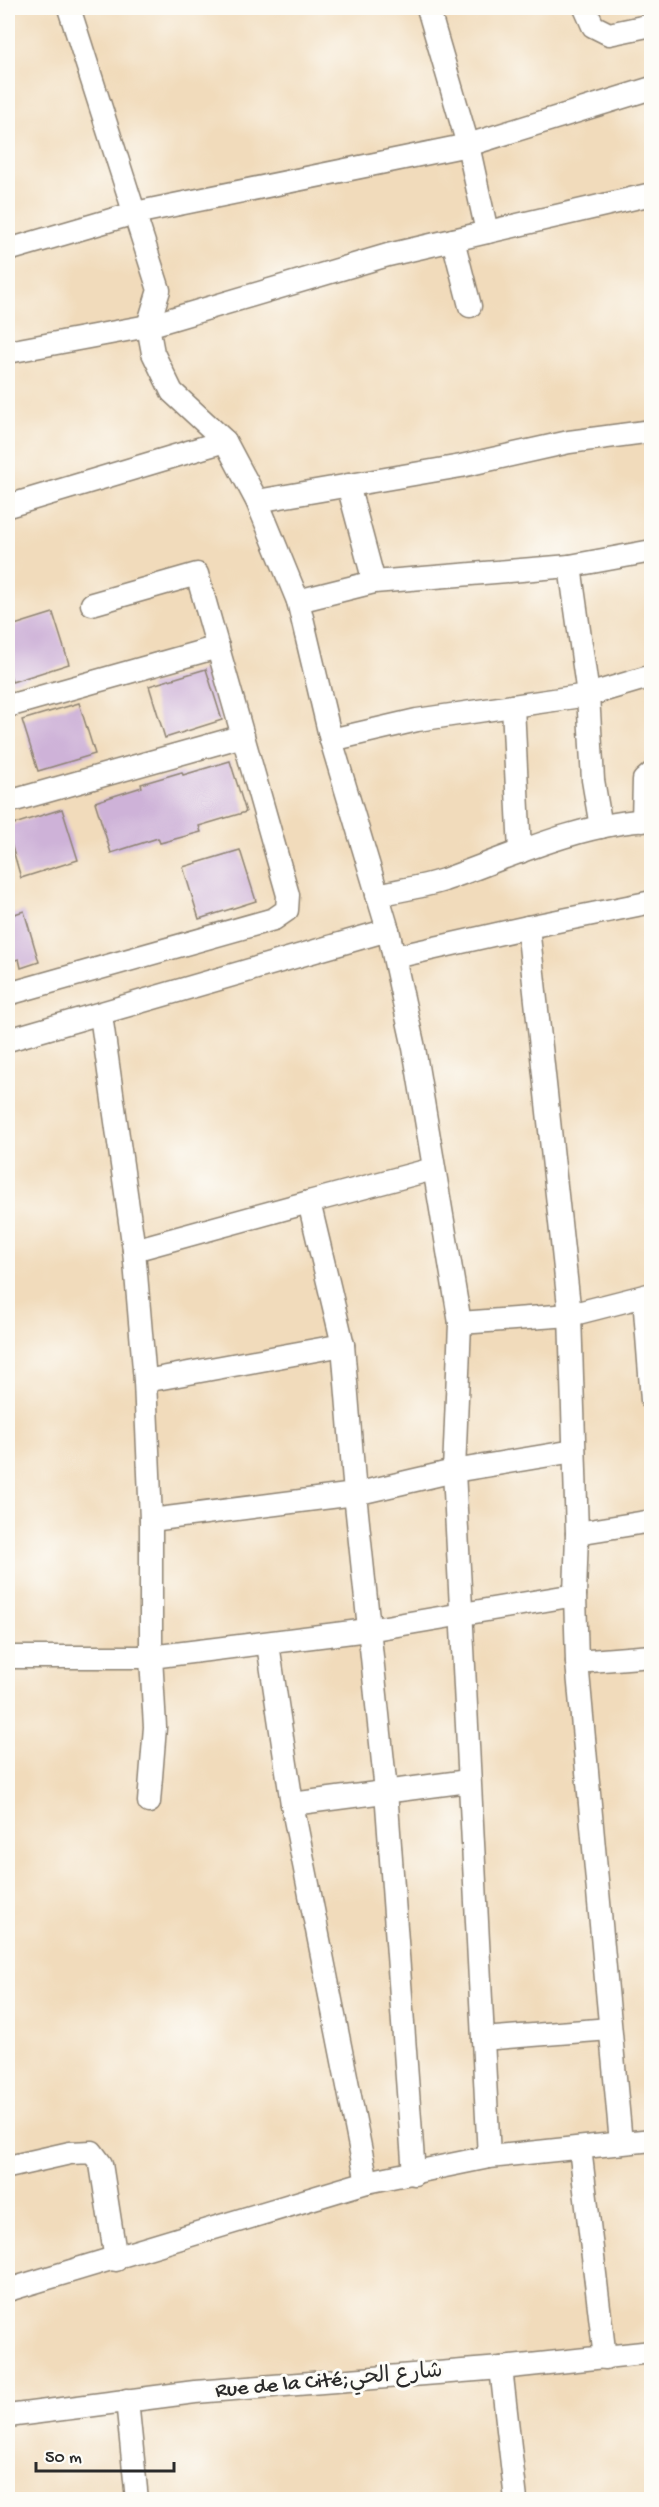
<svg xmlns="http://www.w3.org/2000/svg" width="659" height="2507" viewBox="0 0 659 2507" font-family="'Gochi Hand','Playpen Sans Arabic',sans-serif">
  <rect width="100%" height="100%" fill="#fdfcf7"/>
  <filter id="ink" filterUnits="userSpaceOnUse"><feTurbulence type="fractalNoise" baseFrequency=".0167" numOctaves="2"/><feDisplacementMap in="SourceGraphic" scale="12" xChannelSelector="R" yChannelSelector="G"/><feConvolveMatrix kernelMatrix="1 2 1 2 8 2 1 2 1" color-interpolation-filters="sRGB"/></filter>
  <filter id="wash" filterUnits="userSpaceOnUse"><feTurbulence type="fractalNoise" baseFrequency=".008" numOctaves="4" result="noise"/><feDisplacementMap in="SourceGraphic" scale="24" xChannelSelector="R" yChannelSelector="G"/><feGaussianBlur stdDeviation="1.35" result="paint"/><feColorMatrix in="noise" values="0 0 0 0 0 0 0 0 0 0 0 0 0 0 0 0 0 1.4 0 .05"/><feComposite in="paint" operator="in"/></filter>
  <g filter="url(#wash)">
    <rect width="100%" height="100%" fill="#f1dbbb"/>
    <g id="blocks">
      <g fill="#ceb2d8">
        <path d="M 53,613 L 69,664 L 12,682 L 8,667 L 8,627 Z"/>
        <path d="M 206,669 L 222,720 L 165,738 L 149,686 Z"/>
        <path d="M 79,703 L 95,754 L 38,771 L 22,720 Z"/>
        <path d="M 230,761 L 246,812 L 199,826 L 201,832 L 175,839 L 160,843 L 158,838 L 111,853 L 95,802 L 142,787 L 141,784 L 182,772 L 183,775 Z"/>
        <path d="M 62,809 L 78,860 L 21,878 L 8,833 L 8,826 Z"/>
        <path d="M 240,850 L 256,901 L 199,919 L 183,867 Z"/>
        <path d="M 24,911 L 39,962 L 21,968 L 19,959 L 8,962 L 8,916 Z"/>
      </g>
    </g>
  </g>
  <g filter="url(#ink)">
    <use href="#blocks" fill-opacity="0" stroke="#8e8373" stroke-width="1.5"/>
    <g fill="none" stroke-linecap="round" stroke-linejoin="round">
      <g stroke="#8e8373" stroke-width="25">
        <g id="minor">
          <path d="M 69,8 L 159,290 L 148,326 L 153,353 L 172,392 L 225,441 L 257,501 L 298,601 L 331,740 L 388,930"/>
          <path d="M 428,8 L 468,145 L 487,232"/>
          <path d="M 585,8 L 593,26 L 609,34 L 652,25"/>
          <path d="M 453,240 L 470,306"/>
          <path d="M 8,250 L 135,213 L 468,145 L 652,88"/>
          <path d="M 8,352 L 148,326 L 388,255 L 652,194"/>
          <path d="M 348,485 L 374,582"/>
          <path d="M 257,501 L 461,466 L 569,442 L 652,431"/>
          <path d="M 8,506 L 225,441"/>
          <path d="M 570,566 L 652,551"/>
          <path d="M 298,601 L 374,582 L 570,566 L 588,695 L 593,780 L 601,827"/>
          <path d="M 8,706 L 218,647"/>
          <path d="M 513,706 L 520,852"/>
          <path d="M 331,740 L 417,720 L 588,695 L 652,676"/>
          <path d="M 8,802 L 243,736"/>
          <path d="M 643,821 L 644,780 L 652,773"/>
          <path d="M 377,895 C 399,890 423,887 444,880 C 508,857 584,822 652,820"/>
          <path d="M 528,927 L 570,1315 L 577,1533 L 575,1595 L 577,1662 L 621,2143"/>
          <path d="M 395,957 L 528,927 L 652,902"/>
          <path d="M 8,994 L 274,919 L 287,910 L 288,895 L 197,574 L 92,604"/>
          <path d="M 101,1015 L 134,1250 L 309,1202"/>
          <path d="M 8,1040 L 388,930 L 414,1048 L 460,1323 L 454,1471 L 489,2157 L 367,2182 L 8,2290"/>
          <path d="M 644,1297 L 652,1400"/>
          <path d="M 460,1323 L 570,1315 L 652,1294"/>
          <path d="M 145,1381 L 343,1345"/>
          <path d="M 151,1520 L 355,1494 L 454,1471 L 574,1451"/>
          <path d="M 577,1533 L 652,1521"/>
          <path d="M 268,1644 L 292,1804 L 367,2182"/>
          <path d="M 8,1657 L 151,1657 L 151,1520 L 145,1381 L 134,1250"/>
          <path d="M 577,1662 L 652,1656"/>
          <path d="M 149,1802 L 155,1727 L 151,1657 L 368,1630 L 575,1595"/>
          <path d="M 292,1804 L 468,1781"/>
          <path d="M 483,2039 L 610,2029"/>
          <path d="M 580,2148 L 605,2358"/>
          <path d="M 489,2157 L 652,2140"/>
          <path d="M 8,2167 L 70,2153 L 92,2152 L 101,2164 L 116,2260"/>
          <path d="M 414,2174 L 386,1791 L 355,1494 L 343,1345 L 309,1202 L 433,1169"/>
          <path d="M 501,2368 L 516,2500"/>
          <path d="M 127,2400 L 137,2500"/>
          <path d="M 8,2416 L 195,2392 L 501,2368 L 652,2352"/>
        </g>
      </g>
      <use href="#minor" stroke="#fff" stroke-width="22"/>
    </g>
  </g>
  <g text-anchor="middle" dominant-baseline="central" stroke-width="6" stroke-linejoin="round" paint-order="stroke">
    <g font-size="22" fill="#2b2b2b" stroke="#fdfcf7">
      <text transform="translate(329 2382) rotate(-5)">Rue de la Cité;شارع الحي</text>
    </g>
  </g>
  <rect width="659" height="2507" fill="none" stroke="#fdfcf7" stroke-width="30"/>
  <path d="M36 2462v9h138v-9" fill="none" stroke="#2b2b2b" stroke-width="3"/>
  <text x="45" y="2462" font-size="18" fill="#2b2b2b" stroke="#fdfcf7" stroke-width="4.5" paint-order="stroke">50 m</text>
</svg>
